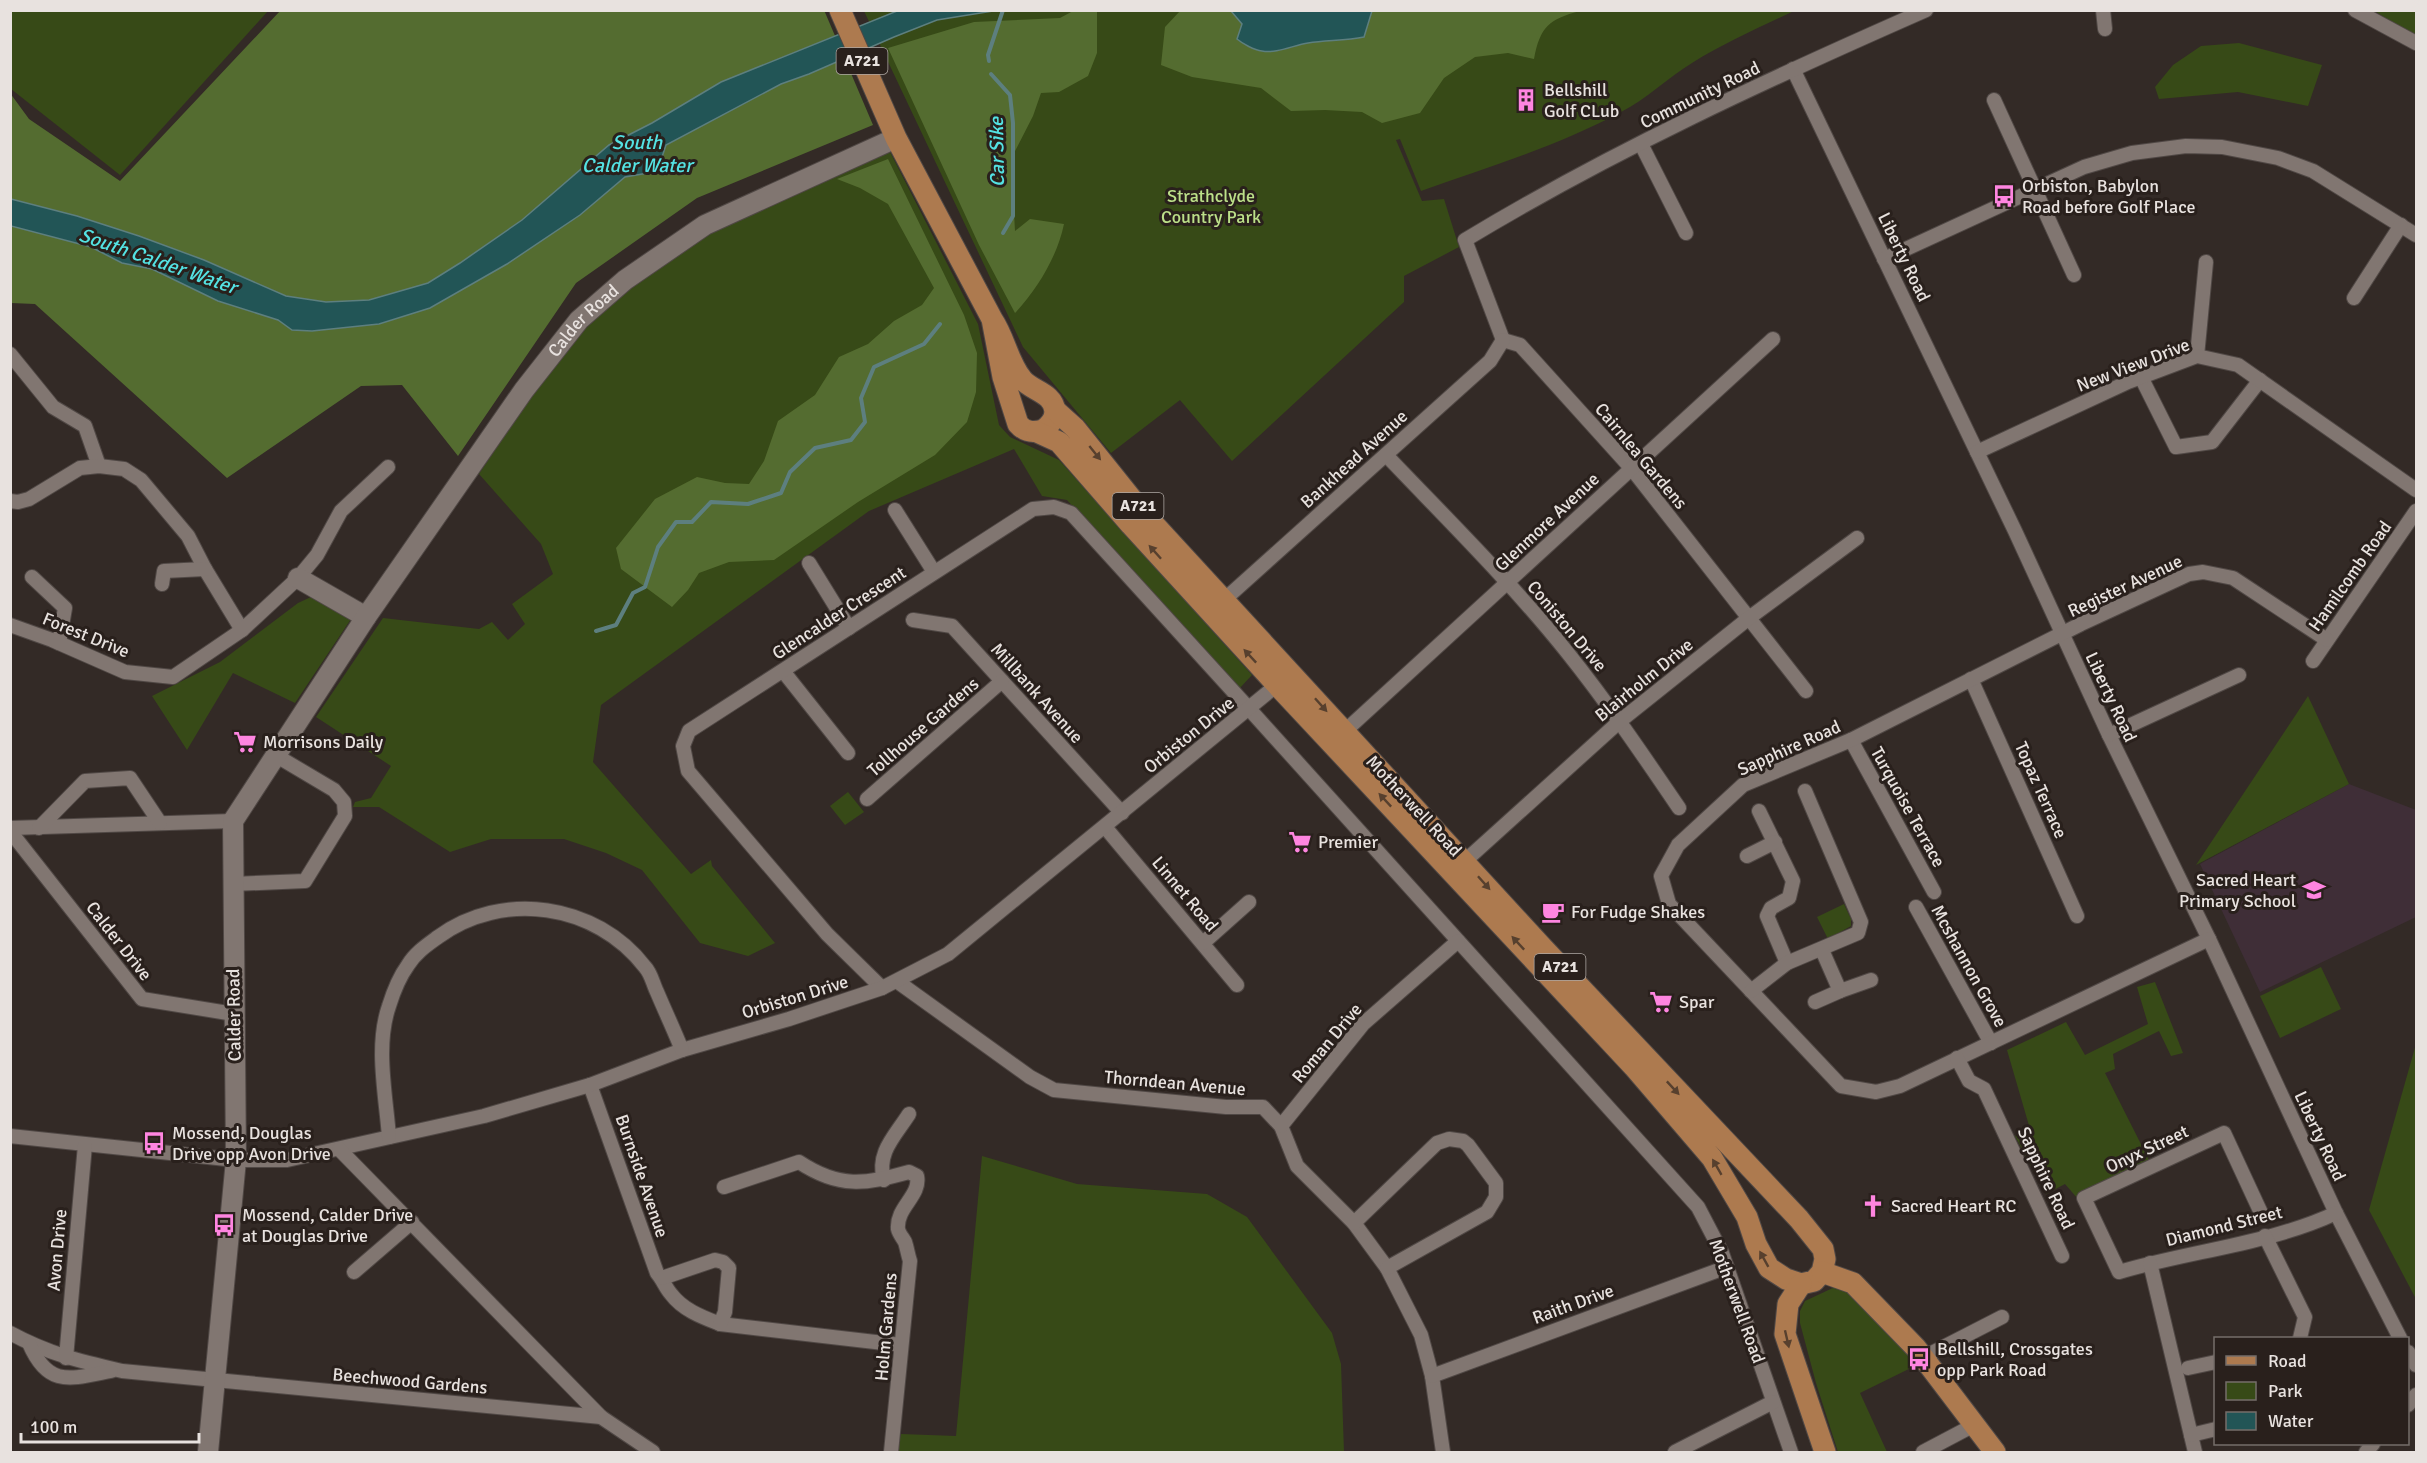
<svg xmlns="http://www.w3.org/2000/svg" width="2427" height="1463" viewBox="0 0 2427 1463" font-family="Signika,sans-serif">
  <rect width="100%" height="100%" fill="#332a26"/>
  <path fill="#3f2e37" d="M 2349,784 L 2416,810 L 2416,917 L 2260,992 L 2200,864 Z"/>
  <g fill="#374a17">
    <path d="M 10,11 L 11,10 L 268,11 L 120,175 L 11,89 Z"/>
    <path d="M 864,11 L 1794,11 C 1760,27 1724,43 1692,63 C 1667,78 1647,99 1621,112 C 1558,146 1488,167 1421,191 L 1400,139 L 1396,140 L 1422,201 L 1444,199 L 1459,247 L 1404,276 L 1404,302 L 1232,461 L 1180,400 L 1111,453 L 1023,347 Z"/>
    <path d="M 2375,11 L 2416,11 L 2416,35 L 2399,27 Z"/>
    <path d="M 2239,43 L 2322,65 L 2308,106 L 2238,92 L 2159,99 L 2155,87 L 2173,65 L 2201,46 Z"/>
    <path d="M 889,150 L 978,324 L 999,425 L 1010,437 L 1059,460 L 1252,675 L 1238,690 L 1067,500 L 1042,496 L 1014,449 L 869,511 L 601,705 L 593,762 L 691,874 L 711,860 L 712,866 L 775,943 L 748,956 L 700,943 L 642,870 L 606,853 L 564,839 L 491,839 L 450,852 L 379,807 L 353,807 L 355,802 L 371,798 L 391,766 L 316,717 L 383,618 L 479,629 L 492,622 L 508,640 L 525,624 L 512,604 L 553,574 L 541,544 L 479,474 L 531,396 L 585,329 L 635,283 L 701,235 Z"/>
    <path d="M 311,597 L 351,619 L 295,703 L 233,673 L 187,750 L 152,696 L 220,662 L 298,603 Z"/>
    <path d="M 2308,696 L 2349,784 L 2196,865 L 2295,716 Z"/>
    <path d="M 848,792 L 864,812 L 845,825 L 830,806 Z"/>
    <path d="M 1844,904 L 1851,919 L 1851,926 L 1828,939 L 1817,917 Z"/>
    <path d="M 2321,967 L 2341,1009 L 2280,1038 L 2260,996 Z"/>
    <path d="M 2155,982 L 2183,1053 L 2171,1056 L 2159,1031 L 2113,1054 L 2115,1069 L 2105,1073 L 2149,1160 L 2078,1199 L 2065,1184 L 2046,1194 L 2015,1136 L 2030,1129 L 2007,1050 L 2066,1022 L 2085,1055 L 2148,1024 L 2137,987 Z"/>
    <path d="M 2416,1044 L 2416,1299 L 2369,1210 Z"/>
    <path d="M 982,1156 L 1077,1184 L 1207,1194 L 1247,1217 L 1332,1333 L 1341,1364 L 1344,1452 L 897,1452 L 901,1434 L 956,1436 Z"/>
    <path d="M 1837,1286 L 1846,1289 L 1919,1364 L 1860,1393 L 1887,1452 L 1838,1452 L 1816,1383 L 1800,1323 L 1800,1311 L 1805,1301 Z"/>
  </g>
  <g fill="#546c30">
    <path d="M 824,10 L 873,125 L 697,198 L 576,283 L 458,456 L 402,385 L 361,386 L 227,478 L 35,304 L 11,303 L 10,93 L 29,119 L 120,181 L 280,11 Z"/>
    <path d="M 1073,11 L 1097,11 L 1097,53 L 1088,76 L 1059,92 L 1041,93 L 1033,116 L 1011,159 L 1015,231 L 1030,219 L 1064,224 C 1057,257 1038,288 1015,313 L 979,245 L 888,48 L 974,22 L 1060,18 Z"/>
    <path d="M 1180,11 L 1580,11 C 1549,19 1540,27 1534,59 L 1508,53 L 1475,57 L 1444,78 L 1420,113 L 1382,123 L 1362,112 L 1325,110 L 1291,111 L 1261,88 L 1192,77 L 1161,65 L 1165,27 Z"/>
    <path d="M 888,159 L 964,315 L 977,353 L 976,392 L 967,422 L 935,455 L 858,502 L 774,560 L 729,562 L 699,573 L 688,590 L 672,607 L 621,569 L 616,548 L 655,499 L 697,477 L 725,483 L 749,484 L 764,461 L 778,421 L 815,395 L 839,357 L 868,344 L 894,321 L 922,305 L 934,288 L 888,204 L 860,188 L 837,179 Z"/>
  </g>
  <g fill="#225556" stroke="#5d7f7f" stroke-width="1.5">
    <path d="M 897,11 L 993,11 L 937,20 L 894,37 L 809,74 L 781,84 L 666,145 L 662,157 L 648,173 L 625,177 L 580,215 L 507,264 L 430,308 L 379,324 L 312,331 L 292,330 L 278,320 L 218,301 L 152,269 L 122,263 L 91,247 L 11,226 L 11,199 L 77,216 L 139,236 L 204,260 L 286,296 L 326,302 L 369,300 L 428,283 L 460,263 L 522,220 L 609,145 L 652,123 L 721,82 Z"/>
    <path d="M 1231,11 L 1372,10 L 1372,11 L 1364,37 C 1345,41 1327,40 1308,43 C 1294,45 1276,54 1262,51 C 1254,50 1243,44 1237,39 L 1242,24 Z"/>
  </g>
  <g fill="none" stroke-linecap="round" stroke-linejoin="round">
    <g stroke="#5d7f7f" stroke-width="4">
      <path d="M 989,61 L 988,55 L 1003,10"/>
      <path d="M 991,74 L 1010,95 L 1013,123 L 1013,216 L 1003,233"/>
      <path d="M 596,631 L 616,625 L 633,593 L 645,587 L 658,547 L 676,522 L 692,522 L 711,502 L 748,504 L 781,493 L 790,472 L 815,448 L 851,440 L 865,422 L 861,398 L 874,367 L 924,344 L 940,324"/>
    </g>
    <g stroke="#504845" stroke-width="16">
      <g id="street">
        <path d="M 2103,10 L 2105,29"/>
        <path d="M 2355,10 L 2416,43"/>
        <path d="M 1793,69 L 2015,531 L 2109,735 L 2209,939 L 2336,1213 L 2400,1338"/>
        <path d="M 1994,100 L 2074,275"/>
        <path d="M 1641,144 L 1686,233"/>
        <path d="M 1884,259 L 2084,167 L 2132,153 L 2186,146 L 2222,147 L 2278,158 L 2313,171 L 2416,235"/>
        <path d="M 2354,298 L 2401,225"/>
        <path d="M 1503,340 L 1465,240 C 1612,151 1769,79 1926,10"/>
        <path d="M 1503,340 L 1520,345 L 1632,469 L 1806,691"/>
        <path d="M 10,354 L 53,407 L 85,426 L 99,466"/>
        <path d="M 2197,356 L 2206,262"/>
        <path d="M 2141,377 L 2176,447 L 2212,442 L 2260,380"/>
        <path d="M 1977,452 L 2128,382 L 2197,356 L 2238,365 L 2416,490"/>
        <path d="M 1386,455 C 1447,519 1512,583 1567,652 C 1607,702 1643,755 1679,808"/>
        <path d="M 10,501 L 18,502 L 29,499 L 80,468 L 99,466 L 124,469 L 141,480 L 188,536 L 205,569 L 242,630"/>
        <path d="M 895,510 L 934,572"/>
        <path d="M 809,563 L 849,628"/>
        <path d="M 32,577 L 65,608 L 59,643"/>
        <path d="M 162,584 L 164,571 L 205,569"/>
        <path d="M 1224,600 L 1490,361 L 1503,340"/>
        <path d="M 913,620 L 952,626 L 1122,813"/>
        <path d="M 10,625 L 52,640 L 125,672 L 173,677 L 242,630 L 298,578 L 317,555 L 341,511 L 388,467"/>
        <path d="M 2313,661 L 2416,511"/>
        <path d="M 783,671 L 848,753"/>
        <path d="M 1971,679 L 2077,916"/>
        <path d="M 1345,731 L 1773,339"/>
        <path d="M 2109,735 L 2239,675"/>
        <path d="M 1851,740 L 1934,892"/>
        <path d="M 867,799 L 1002,681"/>
        <path d="M 1759,811 L 1793,881 L 1789,898 L 1771,908 L 1767,916 L 1787,963"/>
        <path d="M 1105,827 L 1237,985"/>
        <path d="M 10,828 L 233,821"/>
        <path d="M 39,828 L 85,781 L 130,778 L 160,823"/>
        <path d="M 10,831 L 142,999 L 234,1014"/>
        <path d="M 1747,856 L 1775,842"/>
        <path d="M 1465,861 L 1620,721 L 1749,618 L 1857,538"/>
        <path d="M 233,884 L 305,881 L 345,816 L 344,802 L 334,790 L 275,755"/>
        <path d="M 1916,907 L 1991,1043"/>
        <path d="M 2209,939 L 1900,1086 L 1876,1092 L 1841,1086 L 1669,904 L 1661,876 L 1678,845 L 1743,785 L 1851,740 L 2081,624 L 2189,574 L 2203,572 L 2233,578 L 2327,640"/>
        <path d="M 1203,943 L 1249,902"/>
        <path d="M 898,982 L 1030,1077 L 1054,1090 L 1226,1107 L 1263,1107 L 1281,1126 L 1297,1166 L 1354,1223 L 1387,1268 L 1421,1335 L 1432,1376 L 1443,1452"/>
        <path d="M 882,988 L 827,934 L 688,771 L 683,746 L 689,731 L 1033,509 L 1054,507 L 1071,513 L 1252,712 L 1698,1207 L 1722,1253 L 1791,1452"/>
        <path d="M 1751,991 L 1787,963 L 1858,933 L 1861,922 L 1805,791"/>
        <path d="M 1840,991 L 1871,980"/>
        <path d="M 1815,1002 L 1840,991 L 1822,950"/>
        <path d="M 1957,1058 L 1969,1081 L 1984,1089 L 2062,1256"/>
        <path d="M 590,1085 L 657,1273 C 663,1280 665,1287 671,1294 C 683,1310 702,1317 720,1324 L 901,1345"/>
        <path d="M 1281,1126 L 1363,1024 L 1458,941"/>
        <path d="M 10,1136 L 236,1160 L 287,1160 L 484,1116 L 590,1085 L 682,1050 L 789,1019 L 882,988 L 948,954 L 1277,685"/>
        <path d="M 389,1137 C 386,1096 375,1046 389,1006 C 393,993 400,976 408,965 C 415,953 427,945 438,937 C 502,890 596,903 645,967 C 651,973 653,984 657,992 C 665,1011 674,1030 682,1050"/>
        <path d="M 339,1149 L 601,1417"/>
        <path d="M 884,1180 C 876,1153 895,1136 909,1114"/>
        <path d="M 724,1187 L 799,1162 C 840,1189 865,1184 909,1172 L 917,1176 C 921,1196 896,1207 898,1229 C 899,1234 903,1238 905,1242 C 907,1248 908,1255 910,1261 L 891,1452"/>
        <path d="M 2262,1215 L 2224,1133 L 2084,1198 L 2119,1272 C 2189,1251 2270,1244 2336,1213"/>
        <path d="M 1354,1223 L 1437,1143 L 1449,1139 L 1463,1141 L 1468,1145 L 1496,1183 L 1496,1197 L 1487,1212 L 1387,1268"/>
        <path d="M 2265,1236 L 2305,1317 L 2300,1338"/>
        <path d="M 2150,1263 L 2195,1452"/>
        <path d="M 354,1272 L 412,1222"/>
        <path d="M 662,1278 L 715,1260 L 723,1262 L 729,1268 L 725,1312 L 720,1324"/>
        <path d="M 10,1333 C 49,1354 79,1361 122,1371 L 601,1417 L 653,1452"/>
        <path d="M 29,1343 C 48,1388 70,1379 111,1371"/>
        <path d="M 2408,1352 L 2416,1365"/>
        <path d="M 1924,1357 L 2002,1317"/>
        <path d="M 66,1358 L 85,1145"/>
        <path d="M 2188,1368 L 2216,1362"/>
        <path d="M 1432,1376 L 1727,1267"/>
        <path d="M 2408,1405 L 2416,1395"/>
        <path d="M 2191,1435 L 2216,1429"/>
        <path d="M 1675,1452 L 1773,1402"/>
        <path d="M 1923,1452 L 1976,1424"/>
        <path d="M 2366,1452 L 2373,1444"/>
      </g>
    </g>
    <g stroke="#504845" stroke-width="22">
      <g id="secondary">
        <path d="M 298,578 L 366,617"/>
        <path id="s1" d="M 208,1452 L 236,1160 L 233,821 L 366,617 L 524,390 L 579,320 L 625,280 L 705,225 L 896,138"/>
      </g>
    </g>
    <g stroke="#504845" stroke-width="23">
      <g id="primary">
        <path d="M 840,10 L 896,138 L 992,319 C 1005,338 1008,362 1022,379 C 1031,391 1053,392 1055,411 C 1055,419 1049,426 1043,430 C 1033,433 1025,432 1018,424 L 1003,377 L 992,319"/>
        <path d="M 1037,432 L 1059,442 L 1131,525 L 1277,685 L 1634,1067 L 1712,1158 L 1747,1217 L 1756,1244 L 1769,1268 L 1786,1279 L 1801,1284 L 1814,1281 L 1822,1272 L 1825,1259 L 1823,1249 L 1799,1219 L 1543,948 L 1139,508 L 1075,428 L 1055,410"/>
        <path d="M 1822,1272 L 1853,1283 L 1916,1348 L 1995,1452"/>
        <path d="M 1801,1284 L 1788,1304 L 1785,1334 L 1825,1452"/>
      </g>
    </g>
    <use href="#street" stroke="#817671" stroke-width="14"/>
    <use href="#secondary" stroke="#817671" stroke-width="20"/>
    <use href="#primary" stroke="#ad7a4f" stroke-width="21"/>
  </g>
  <defs><path id="oneway-solid" d="M-6-.8H1V-3.2L6.5 0L1 3.2V.8H-6Z" transform="scale(1.5)"/></defs>
  <g fill="#57402e">
    <use href="#oneway-solid" transform="translate(1095 453) rotate(51)"/>
    <use href="#oneway-solid" transform="translate(1155 552) rotate(-132)"/>
    <use href="#oneway-solid" transform="translate(1250 656) rotate(-133)"/>
    <use href="#oneway-solid" transform="translate(1321 705) rotate(48)"/>
    <use href="#oneway-solid" transform="translate(1385 800) rotate(-133)"/>
    <use href="#oneway-solid" transform="translate(1484 883) rotate(48)"/>
    <use href="#oneway-solid" transform="translate(1518 943) rotate(-133)"/>
    <use href="#oneway-solid" transform="translate(1673 1088) rotate(47)"/>
    <use href="#oneway-solid" transform="translate(1717 1167) rotate(-120)"/>
    <use href="#oneway-solid" transform="translate(1764 1259) rotate(-119)"/>
    <use href="#oneway-solid" transform="translate(1787 1339) rotate(77)"/>
  </g>
  <defs>
    <g id="building-bare" transform="scale(1.8)"><path d="M-4-6H4V6H1V3H-1V6H-4ZM-2.5-4.3h1.7v1.8h-1.7ZM.8-4.3h1.7v1.8H.8ZM-2.5-1h1.7V.8h-1.7ZM.8-1h1.7V.8H.8Z" fill="#fe85e0" stroke="#29201c" stroke-width="2.5" paint-order="stroke"/></g>
    <g id="bus-bare" transform="scale(1.8)"><path d="M-5-6H5V4H4V6H2V4H-2V6H-4V4H-5ZM-3.5-4V0h7V-4ZM-3.5 1.2v1.5H-2V1.2ZM2 1.2v1.5H3.5V1.2Z" fill="#fe85e0" stroke="#29201c" stroke-width="2.5" paint-order="stroke"/></g>
    <g id="supermarket-bare" transform="scale(1.8)"><path d="M-6-5.5h2.5l.6 2H6L4.5 2H-2.5L-4.4-4H-6ZM-1.5 3.2a1.3 1.3 0 1 0 .1 0ZM3 3.2a1.3 1.3 0 1 0 .1 0Z" fill="#fe85e0" stroke="#29201c" stroke-width="2.5" paint-order="stroke"/></g>
    <g id="school-bare" transform="scale(1.8)"><path d="M0-5L7-2L0 1L-7-2ZM-4 1L0 2.5L4 1V4Q0 6-4 4Z" fill="#fe85e0" stroke="#29201c" stroke-width="2.5" paint-order="stroke"/></g>
    <g id="cafe-bare" transform="scale(1.8)"><path d="M-5.5-4.5H6V0H3Q3 3.5 0 3.5H-2.5Q-5.5 3.5-5.5 0ZM3-3.2v2h1.7v-2ZM-6 4.5H4V6H-6Z" fill="#fe85e0" stroke="#29201c" stroke-width="2.5" paint-order="stroke"/></g>
    <g id="church-bare" transform="scale(1.8)"><path d="M-1.2-6h2.4v3.5h3.3v2.4h-3.3V6h-2.4V-.1h-3.3v-2.4h3.3Z" fill="#fe85e0" stroke="#29201c" stroke-width="2.5" paint-order="stroke"/></g>
  </defs>
  <g fill-rule="evenodd">
    <use href="#building-bare" x="1526" y="100"/>
    <use href="#bus-bare" x="2004" y="196"/>
    <use href="#supermarket-bare" x="245" y="742"/>
    <use href="#supermarket-bare" x="1300" y="842"/>
    <use href="#school-bare" x="2314" y="890"/>
    <use href="#cafe-bare" x="1553" y="912"/>
    <use href="#supermarket-bare" x="1661" y="1002"/>
    <use href="#bus-bare" x="154" y="1143"/>
    <use href="#church-bare" x="1873" y="1206"/>
    <use href="#bus-bare" x="224" y="1225"/>
    <use href="#bus-bare" x="1919" y="1359"/>
  </g>
  <g text-anchor="middle" dominant-baseline="central" stroke-width="6" stroke-linejoin="round" paint-order="stroke">
    <g fill="#29201c" stroke="#afa8a4" stroke-width="1.5">
      <rect x="836.5" y="48" width="51" height="26" rx="4.5"/>
      <rect x="1112.5" y="493" width="51" height="26" rx="4.5"/>
      <rect x="1534.5" y="954" width="51" height="26" rx="4.5"/>
    </g>
    <g font-size="16" font-weight="bold" fill="#e8e2df">
      <text x="862" y="61">A721</text>
      <text x="1138" y="506">A721</text>
      <text x="1560" y="967">A721</text>
    </g>
    <g font-size="18" fill="#e8e2df" stroke="#29201c" text-anchor="start">
      <text x="1544" y="90">Bellshill<tspan x="1544" dy="21">Golf CLub</tspan></text>
      <text x="2022" y="186">Orbiston, Babylon<tspan x="2022" dy="21">Road before Golf Place</tspan></text>
      <text x="263" y="742">Morrisons Daily</text>
      <text x="1318" y="842">Premier</text>
      <text x="2296" y="880" text-anchor="end">Sacred Heart<tspan x="2296" dy="21">Primary School</tspan></text>
      <text x="1571" y="912">For Fudge Shakes</text>
      <text x="1679" y="1002">Spar</text>
      <text x="172" y="1133">Mossend, Douglas<tspan x="172" dy="21">Drive opp Avon Drive</tspan></text>
      <text x="1891" y="1206">Sacred Heart RC</text>
      <text x="242" y="1215">Mossend, Calder Drive<tspan x="242" dy="21">at Douglas Drive</tspan></text>
      <text x="1937" y="1349">Bellshill, Crossgates<tspan x="1937" dy="21">opp Park Road</tspan></text>
    </g>
    <g font-size="18" fill="#e8e2df" stroke="#29201c">
      <text transform="translate(1700 95) rotate(-26)">Community Road</text>
      <text transform="translate(1904 257) rotate(64)">Liberty Road</text>
      <text stroke="none"><textPath href="#s1" startOffset="1244">Calder Road</textPath></text>
      <text transform="translate(2133 365) rotate(-21)">New View Drive</text>
      <text transform="translate(1641 456) rotate(50)">Cairnlea Gardens</text>
      <text transform="translate(1354 459) rotate(-42)">Bankhead Avenue</text>
      <text transform="translate(1547 522) rotate(-43)">Glenmore Avenue</text>
      <text transform="translate(2350 576) rotate(-55)">Hamilcomb Road</text>
      <text transform="translate(2125 586) rotate(-25)">Register Avenue</text>
      <text transform="translate(839 613) rotate(-33)">Glencalder Crescent</text>
      <text transform="translate(1567 626) rotate(50)">Coniston Drive</text>
      <text transform="translate(86 635) rotate(22)">Forest Drive</text>
      <text transform="translate(1644 680) rotate(-39)">Blairholm Drive</text>
      <text transform="translate(1037 693) rotate(48)">Millbank Avenue</text>
      <text transform="translate(2111 697) rotate(65)">Liberty Road</text>
      <text transform="translate(923 727) rotate(-41)">Tollhouse Gardens</text>
      <text transform="translate(1189 735) rotate(-39)">Orbiston Drive</text>
      <text transform="translate(1789 748) rotate(-24)">Sapphire Road</text>
      <text transform="translate(2041 790) rotate(66)">Topaz Terrace</text>
      <text transform="translate(1414 806) rotate(47)">Motherwell Road</text>
      <text transform="translate(1908 807) rotate(61)">Turquoise Terrace</text>
      <text transform="translate(1185 894) rotate(50)">Linnet Road</text>
      <text transform="translate(119 941) rotate(52)">Calder Drive</text>
      <text transform="translate(1969 966) rotate(61)">Mcshannon Grove</text>
      <text transform="translate(795 997) rotate(-17)">Orbiston Drive</text>
      <text transform="translate(234 1015) rotate(-91)">Calder Road</text>
      <text transform="translate(1327 1043) rotate(-50)">Roman Drive</text>
      <text transform="translate(1175 1083) rotate(5)">Thorndean Avenue</text>
      <text transform="translate(2320 1136) rotate(65)">Liberty Road</text>
      <text transform="translate(2147 1149) rotate(-25)">Onyx Street</text>
      <text transform="translate(642 1176) rotate(71)">Burnside Avenue</text>
      <text transform="translate(2046 1178) rotate(65)">Sapphire Road</text>
      <text transform="translate(2224 1226) rotate(-14)">Diamond Street</text>
      <text transform="translate(57 1250) rotate(-85)">Avon Drive</text>
      <text transform="translate(1737 1301) rotate(70)">Motherwell Road</text>
      <text transform="translate(1573 1304) rotate(-20)">Raith Drive</text>
      <text transform="translate(886 1327) rotate(-85)">Holm Gardens</text>
      <text transform="translate(410 1381) rotate(5)">Beechwood Gardens</text>
    </g>
    <g font-size="18" fill="#bce089" stroke="#29201c">
      <text x="1211" y="196">Strathclyde<tspan x="1211" dy="21">Country Park</tspan></text>
    </g>
    <g font-size="20" font-style="italic" fill="#54e2e3" stroke="#29201c">
      <text x="637" y="142">South<tspan x="637" dy="23">Calder Water</tspan></text>
      <text transform="translate(997 152) rotate(-91)">Car Sike</text>
      <text transform="translate(158 261) rotate(19)">South Calder Water</text>
    </g>
  </g>
  <rect width="2427" height="1463" fill="none" stroke="#e8e2df" stroke-width="24"/>
  <rect x="2214" y="1337" width="195" height="108" fill="#29201c" stroke="#756e6a" stroke-width="1.5"/>
  <rect x="2226" y="1356" width="30" height="9" fill="#ad7a4f" stroke="#756e6a" stroke-width="1.5"/>
  <text x="2268" y="1367" font-size="18" fill="#e8e2df">Road</text>
  <rect x="2226" y="1382" width="30" height="18" fill="#374a17" stroke="#756e6a" stroke-width="1.5"/>
  <text x="2268" y="1397" font-size="18" fill="#e8e2df">Park</text>
  <rect x="2226" y="1412" width="30" height="18" fill="#225556" stroke="#756e6a" stroke-width="1.5"/>
  <text x="2268" y="1427" font-size="18" fill="#e8e2df">Water</text>
  <path d="M21 1433v9h178v-9" fill="none" stroke="#e8e2df" stroke-width="3"/>
  <text x="30" y="1433" font-size="18" fill="#e8e2df" stroke="#29201c" stroke-width="4.5" paint-order="stroke">100 m</text>
</svg>
